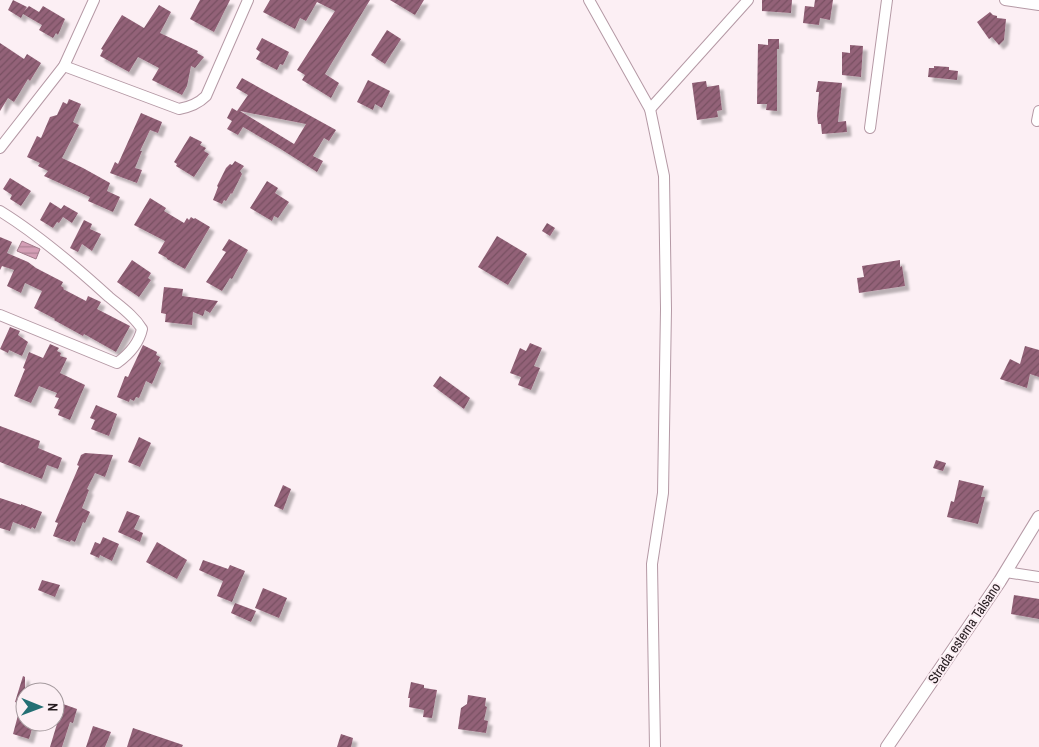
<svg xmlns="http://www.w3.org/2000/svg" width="1039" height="747" viewBox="0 0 1039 747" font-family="'Archivo Narrow',sans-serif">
  <defs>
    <pattern id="water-rules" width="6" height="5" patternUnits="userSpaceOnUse" patternTransform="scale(1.25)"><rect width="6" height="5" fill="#d49fb6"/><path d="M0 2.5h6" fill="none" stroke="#ac8194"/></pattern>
    <pattern id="building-hatch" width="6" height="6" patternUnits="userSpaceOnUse" patternTransform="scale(1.25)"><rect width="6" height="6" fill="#936278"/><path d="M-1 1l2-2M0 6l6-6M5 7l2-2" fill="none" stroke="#785062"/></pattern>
    <filter id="shadow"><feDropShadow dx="4.5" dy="4.5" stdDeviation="1" flood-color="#0004"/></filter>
  </defs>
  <rect width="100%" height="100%" fill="#fceff4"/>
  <path fill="url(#water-rules)" stroke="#a07889" d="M 22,241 L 40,249 L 36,259 L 17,251 Z"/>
  <g fill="url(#building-hatch)" fill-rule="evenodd" filter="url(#shadow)">
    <path d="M 13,0 L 27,7 L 24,11 L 29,6 L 39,12 L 43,6 L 65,19 L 58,35 L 56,33 L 53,38 L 39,30 L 42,25 L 23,14 L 21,18 L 8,10 Z"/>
    <path d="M 200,0 L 230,0 L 214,32 L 190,19 Z"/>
    <path d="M 270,0 L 370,0 L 325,74 L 339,83 L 331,98 L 302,80 L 305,75 L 297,70 L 335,11 L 317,2 L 306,21 L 300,18 L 295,29 L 263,12 Z"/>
    <path d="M 390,0 L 424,0 L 415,15 Z"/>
    <path d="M 762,0 L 792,0 L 791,13 L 762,11 Z"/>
    <path d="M 815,0 L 833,0 L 830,20 L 820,18 L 819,25 L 803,23 L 805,6 L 814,7 Z"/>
    <path d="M 159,5 L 171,12 L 160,33 L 198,51 L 197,53 L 204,57 L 195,68 L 191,66 L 187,86 L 182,95 L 152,80 L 159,68 L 138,57 L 129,72 L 100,56 L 103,50 L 101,49 L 122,15 L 144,28 Z"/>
    <path d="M 990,12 L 993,15 L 997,16 L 997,18 L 1006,19 L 1004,40 L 999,45 L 992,37 L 989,39 L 977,22 Z"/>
    <path d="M 387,30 L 401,39 L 385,64 L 371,55 Z"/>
    <path d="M 262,38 L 289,52 L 283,65 L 280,64 L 277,70 L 256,59 L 260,52 L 256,49 Z"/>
    <path d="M 768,39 L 779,39 L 779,49 L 777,49 L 777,111 L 766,110 L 767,104 L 757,104 L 758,44 L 768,45 Z"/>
    <path d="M 0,43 L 24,59 L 27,54 L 41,63 L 30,81 L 28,79 L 14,102 L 8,98 L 0,111 Z"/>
    <path d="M 850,45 L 863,46 L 861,77 L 842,75 L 842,52 L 850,53 Z"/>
    <path d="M 934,66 L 949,67 L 949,70 L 958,71 L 957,80 L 928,77 L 929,68 L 934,68 Z"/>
    <path d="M 242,78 L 336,130 L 329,141 L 324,138 L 313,156 L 323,161 L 317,172 L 279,148 L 243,127 L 238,135 L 227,129 L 232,121 L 227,118 L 232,108 L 237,111 L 248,95 L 236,88 ZM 240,111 L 306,124 L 294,144 Z"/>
    <path d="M 368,80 L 390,91 L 382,108 L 375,104 L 373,110 L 357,102 Z"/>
    <path d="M 706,81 L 707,87 L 719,85 L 722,110 L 717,111 L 718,117 L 697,120 L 692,83 Z"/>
    <path d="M 818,81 L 842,83 L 838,122 L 846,121 L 847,132 L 822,134 L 821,124 L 818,124 L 817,116 L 819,92 L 816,92 Z"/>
    <path d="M 69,99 L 81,104 L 73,122 L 79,125 L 62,158 L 83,168 L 110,183 L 107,191 L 120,197 L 113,212 L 88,201 L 90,197 L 44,176 L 48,171 L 38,166 L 40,163 L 27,157 L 37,136 L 41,138 L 50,117 L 57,115 L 63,102 L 67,104 Z"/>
    <path d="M 141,113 L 162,122 L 158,133 L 150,130 L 140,151 L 142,151 L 135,168 L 142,170 L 137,183 L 110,173 L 115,162 L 118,164 Z"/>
    <path d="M 190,136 L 202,142 L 200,145 L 206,148 L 204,151 L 209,154 L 194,177 L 176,166 L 177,164 L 174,162 Z"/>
    <path d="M 235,161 L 244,166 L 240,171 L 242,174 L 232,194 L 231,193 L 226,201 L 224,200 L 222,204 L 213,200 L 218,187 L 217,186 L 226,168 L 230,164 L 232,165 Z"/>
    <path d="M 10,178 L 31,191 L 21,206 L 10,199 L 12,195 L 3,189 Z"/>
    <path d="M 267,181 L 278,188 L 275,193 L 289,202 L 278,218 L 274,216 L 272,221 L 250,208 Z"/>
    <path d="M 150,198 L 166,208 L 164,211 L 184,223 L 187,218 L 189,220 L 191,217 L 194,219 L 195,218 L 210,227 L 185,269 L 167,259 L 167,257 L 167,258 L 158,253 L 165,241 L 134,225 Z"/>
    <path d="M 50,202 L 61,209 L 64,205 L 78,213 L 72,223 L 63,217 L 59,223 L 57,222 L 53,228 L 40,220 Z"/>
    <path d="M 84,220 L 92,224 L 90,229 L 101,234 L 92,251 L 82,244 L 78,252 L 70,248 Z"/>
    <path d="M 547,223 L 555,228 L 550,236 L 542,231 Z"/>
    <path d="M 497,236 L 527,254 L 508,285 L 478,267 Z"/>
    <path d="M 0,237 L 12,242 L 7,253 L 28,262 L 36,268 L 63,282 L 61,286 L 64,288 L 63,289 L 86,301 L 88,296 L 101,302 L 97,309 L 130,326 L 116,352 L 84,334 L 83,336 L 54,320 L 55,319 L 34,308 L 42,291 L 25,283 L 21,293 L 7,286 L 14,270 L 2,266 L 0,270 Z"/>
    <path d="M 229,239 L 248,250 L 232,279 L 230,278 L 222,291 L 206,282 L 226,252 L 222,250 Z"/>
    <path d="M 132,260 L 151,273 L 148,278 L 151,280 L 139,297 L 117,282 Z"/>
    <path d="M 900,260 L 900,267 L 902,266 L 905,286 L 859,293 L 857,278 L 864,277 L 862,266 Z"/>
    <path d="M 164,287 L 183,289 L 182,296 L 218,301 L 210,313 L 205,310 L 203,316 L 193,312 L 192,325 L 165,322 L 166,314 L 161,313 Z"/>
    <path d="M 10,327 L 20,331 L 18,335 L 28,342 L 22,356 L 9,350 L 8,353 L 0,349 Z"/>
    <path d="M 530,343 L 542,348 L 534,366 L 540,368 L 531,390 L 518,385 L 521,377 L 510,373 L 520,348 L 526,351 Z"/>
    <path d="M 50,344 L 59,348 L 57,351 L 61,353 L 60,356 L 67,358 L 60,373 L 85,385 L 70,420 L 58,415 L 60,410 L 54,408 L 59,398 L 55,397 L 57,393 L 39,386 L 31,403 L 14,396 L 25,369 L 23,368 L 29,352 L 43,358 Z"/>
    <path d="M 143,345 L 157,352 L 156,355 L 160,357 L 158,361 L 161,363 L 152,384 L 146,381 L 139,398 L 136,397 L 134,401 L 130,399 L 129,402 L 117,397 L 125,376 L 128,377 Z"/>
    <path d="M 1025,346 L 1039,350 L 1039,377 L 1030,374 L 1027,388 L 1000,379 L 1010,359 L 1020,364 Z"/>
    <path d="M 440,376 L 470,398 L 464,409 L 433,386 Z"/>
    <path d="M 96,405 L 117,414 L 109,436 L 91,429 L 95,420 L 90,418 Z"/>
    <path d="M 0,426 L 40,441 L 38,448 L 62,458 L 58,469 L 47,465 L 42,479 L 0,462 Z"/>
    <path d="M 139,437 L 151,443 L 140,467 L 128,462 Z"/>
    <path d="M 85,453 L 113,455 L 105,477 L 95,473 L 87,489 L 89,490 L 82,508 L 90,512 L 85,523 L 83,522 L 75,542 L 71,540 L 70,542 L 53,536 L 58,523 L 55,522 L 79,466 L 77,465 L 81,455 Z"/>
    <path d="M 936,460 L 946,463 L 943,471 L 933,468 Z"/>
    <path d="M 959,480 L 984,486 L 981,497 L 985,497 L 978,524 L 947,517 L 951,501 L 954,502 Z"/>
    <path d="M 283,485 L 291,489 L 283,510 L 274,506 Z"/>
    <path d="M 0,498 L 21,505 L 21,504 L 42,512 L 35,529 L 32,527 L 31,529 L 13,522 L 10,531 L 0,528 Z"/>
    <path d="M 127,511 L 140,516 L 134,529 L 143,533 L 140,542 L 118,532 Z"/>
    <path d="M 103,537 L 119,544 L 112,561 L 100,555 L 99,558 L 90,554 L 95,542 L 100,544 Z"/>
    <path d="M 157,542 L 187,560 L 177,579 L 146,562 Z"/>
    <path d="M 203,560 L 228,569 L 230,565 L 245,571 L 232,602 L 217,596 L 223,581 L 199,570 Z"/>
    <path d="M 42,580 L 60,585 L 55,597 L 38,590 Z"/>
    <path d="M 263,588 L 287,598 L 279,618 L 255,608 Z"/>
    <path d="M 1014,595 L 1039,599 L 1039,619 L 1011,614 Z"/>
    <path d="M 235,603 L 256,611 L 251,622 L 231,613 Z"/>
    <path d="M 23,676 L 25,677 L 25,722 L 34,722 L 29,739 L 13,734 L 21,704 L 15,702 Z"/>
    <path d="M 411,682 L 424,685 L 424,688 L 437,690 L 432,718 L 423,717 L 424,710 L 409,707 L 410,698 L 408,698 Z"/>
    <path d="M 468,695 L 486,698 L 485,706 L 487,707 L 484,720 L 488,721 L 486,733 L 458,729 L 461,708 L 467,704 Z"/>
    <path d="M 63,704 L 77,709 L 73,723 L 70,722 L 62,747 L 50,747 Z"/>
    <path d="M 93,726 L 111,732 L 105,747 L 86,747 Z"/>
    <path d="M 133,728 L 183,745 L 182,747 L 127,747 Z"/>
    <path d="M 341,734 L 353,738 L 351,747 L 337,747 Z"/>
  </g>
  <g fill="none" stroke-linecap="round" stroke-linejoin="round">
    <g stroke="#b599a5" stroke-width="12">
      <g id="minor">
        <path d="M 589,0 L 650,109 L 664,176 L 666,309 L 663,493 L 652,564 L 655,747"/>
        <path d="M 1005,0 L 1039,5"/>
        <path d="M 64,66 L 179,109 C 190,107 198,104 206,96 L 248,0"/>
        <path d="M 650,109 L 748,0"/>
        <path d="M 1037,121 L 1039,111"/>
        <path d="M 870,128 L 887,0"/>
        <path d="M 0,148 L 64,66 L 94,0"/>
        <path d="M 0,211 C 39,235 75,266 109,297 C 121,307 134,316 142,329 C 139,343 128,355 117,363 L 0,315"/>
        <path d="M 1006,572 L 1039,577"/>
      </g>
    </g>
    <g stroke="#b599a5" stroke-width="14">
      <path id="tertiary" d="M 887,747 L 1000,581 L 1039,517"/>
    </g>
    <use href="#minor" stroke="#fff" stroke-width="10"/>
    <use href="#tertiary" stroke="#fff" stroke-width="12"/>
  </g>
  <g text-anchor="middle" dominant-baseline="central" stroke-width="4" stroke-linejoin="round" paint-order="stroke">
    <g font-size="14" fill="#261c20" stroke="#fceff4">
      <text transform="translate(964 633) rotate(-56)">Strada esterna Talsano</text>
    </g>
  </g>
  <g transform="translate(40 707) rotate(91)"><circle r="24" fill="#fceff4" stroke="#a69b9f"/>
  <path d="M0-4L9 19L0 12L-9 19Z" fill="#246f74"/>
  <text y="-8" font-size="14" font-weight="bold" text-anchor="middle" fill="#261c20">N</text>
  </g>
</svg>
